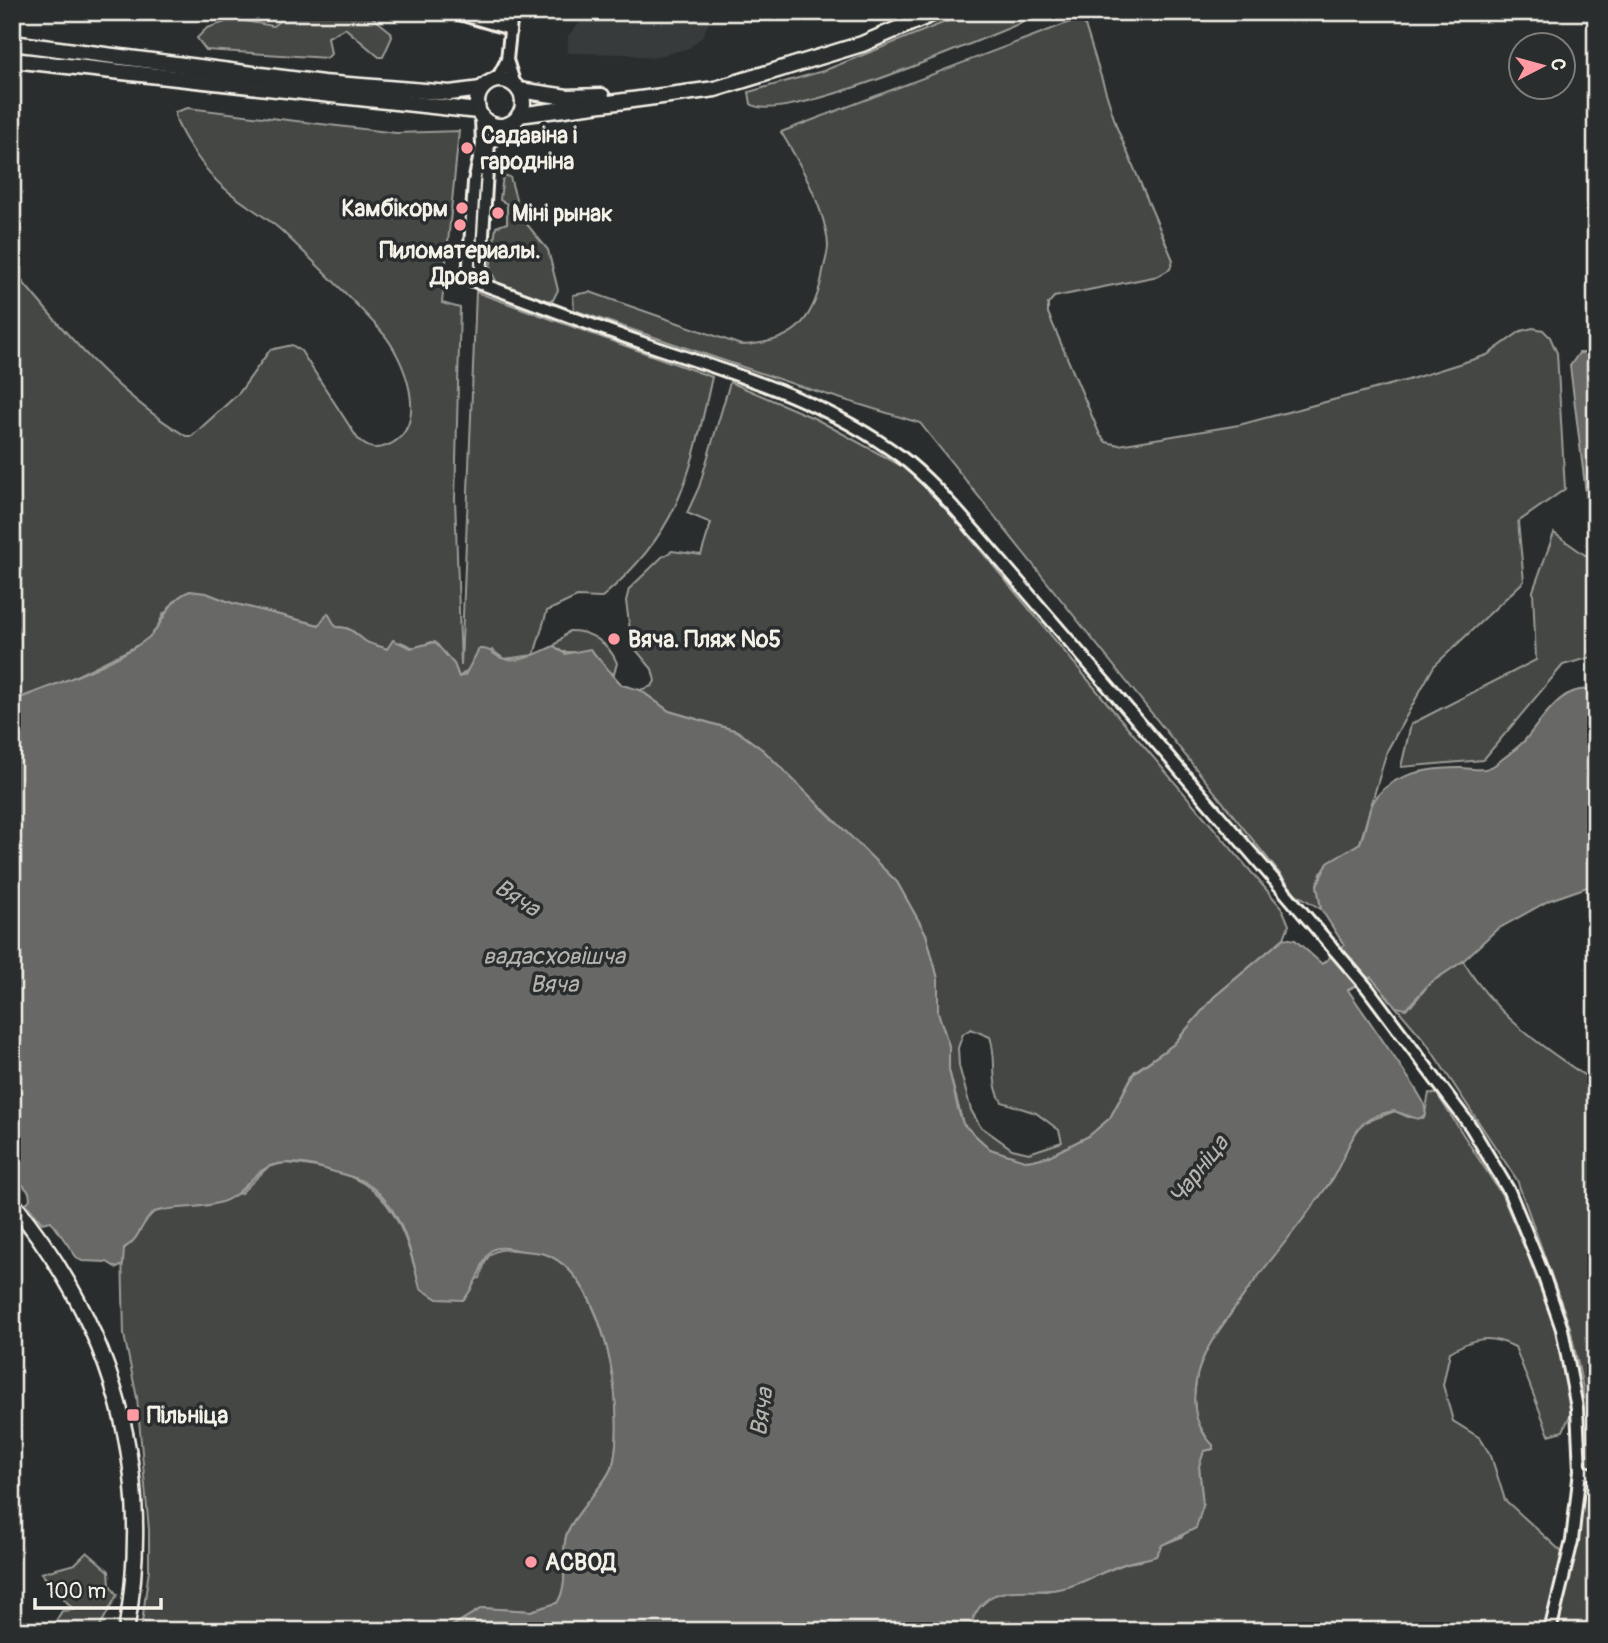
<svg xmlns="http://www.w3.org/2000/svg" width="1608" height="1643" viewBox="0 0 1608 1643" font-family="Pangolin,sans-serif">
  <rect width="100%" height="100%" fill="#2a2d2e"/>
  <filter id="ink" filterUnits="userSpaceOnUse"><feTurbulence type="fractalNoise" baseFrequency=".0143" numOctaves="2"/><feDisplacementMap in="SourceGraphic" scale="14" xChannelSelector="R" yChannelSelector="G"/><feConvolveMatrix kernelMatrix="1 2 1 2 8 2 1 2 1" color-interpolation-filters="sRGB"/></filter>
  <g filter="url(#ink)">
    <path fill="#373a3a" d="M 589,12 L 713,12 L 703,36 L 689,48 L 652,58 L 626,54 L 568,53 L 568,36 Z"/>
    <g fill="#444645" stroke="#9c9c96" stroke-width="2" fill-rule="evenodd">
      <path d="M 284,12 L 366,12 L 391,32 L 392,37 L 383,57 L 379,57 L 345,28 L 328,37 L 331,54 L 327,58 L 206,50 L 197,38 L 207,28 L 234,19 L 273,26 L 282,19 Z"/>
      <path d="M 970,12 L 1047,12 C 1006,29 780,128 751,104 L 749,92 L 823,71 Z"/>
      <path d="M 1078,19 L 1084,22 L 1117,128 L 1173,260 L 1170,269 L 1158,276 L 1054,297 L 1048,304 L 1048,313 L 1100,435 L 1106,442 L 1119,445 L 1239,425 L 1408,380 L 1487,355 L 1521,331 L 1533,328 L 1543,330 L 1550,337 L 1557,353 L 1565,489 L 1518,522 L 1524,581 L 1434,666 L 1387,751 L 1360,843 L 1321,873 L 1317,884 L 1321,909 L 1296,894 L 920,423 L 796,385 L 574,310 L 573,295 L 590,292 L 741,345 C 791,343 812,325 822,277 C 823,268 828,255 828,245 C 826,211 799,161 781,132 Z"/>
      <path d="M 188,108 L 396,133 L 459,131 L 442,303 L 460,308 L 455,499 L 461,666 L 476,292 L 712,377 C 690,474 682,530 601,598 L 577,597 L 547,611 L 534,655 L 504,659 L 492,650 L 459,677 L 454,664 L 432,642 L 414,648 L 401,642 L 387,649 C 380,646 371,645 365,641 C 350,631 355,628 335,627 L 326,615 L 319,625 L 232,603 L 206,593 L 164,613 L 154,634 L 143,643 L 70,679 L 12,701 L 12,269 C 63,331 116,394 186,436 L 192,436 L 239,393 L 270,350 L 292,345 L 301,351 L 358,439 C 367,448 374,450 386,446 C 433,429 404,356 381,331 C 350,296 316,264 283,232 C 265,215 242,204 223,187 C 209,175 175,130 175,112 Z"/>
      <path d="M 503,175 L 510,177 L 521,217 L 548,250 L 558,290 L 553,300 L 543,301 L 499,287 L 490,269 L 496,227 L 507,223 L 507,204 L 500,200 Z"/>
      <path d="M 730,382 L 816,419 L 918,475 L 1118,716 L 1282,908 L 1289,925 L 1284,938 L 1214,997 L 1174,1044 L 1134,1072 L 1110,1118 L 1089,1136 L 1047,1157 L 1028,1161 L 1009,1157 L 990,1149 L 963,1124 L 949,1070 L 949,1046 L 938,1012 L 938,979 L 926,934 L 897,882 L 763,750 L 737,731 L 669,711 L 640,690 L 652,686 L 655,681 L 652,669 L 632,645 L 626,601 L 629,589 L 662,557 L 672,551 L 701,555 L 711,523 L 687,513 L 699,487 ZM 971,1029 L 990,1037 C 998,1059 989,1081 1002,1102 L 1036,1113 L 1059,1130 L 1062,1142 L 1029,1153 L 1012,1149 L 980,1126 L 971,1110 L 959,1066 L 958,1048 L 963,1034 Z"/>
      <path d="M 1554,533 L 1585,555 L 1596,554 L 1596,656 L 1563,665 L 1483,760 L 1401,767 L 1411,724 L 1536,660 L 1533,591 Z"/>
      <path d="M 569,631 C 589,630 609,643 617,663 L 614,674 L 606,670 L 593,652 L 561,652 L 554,646 Z"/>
      <path d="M 1463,961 C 1496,1016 1543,1048 1596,1083 L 1596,1631 L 1547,1631 L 1550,1612 L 1545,1631 L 969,1631 L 974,1612 L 992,1596 L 1014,1589 L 1046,1591 L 1067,1587 L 1127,1563 L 1141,1561 L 1161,1545 L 1182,1537 L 1203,1506 L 1199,1466 L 1204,1451 L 1213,1449 L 1196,1419 L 1194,1397 L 1197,1374 L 1208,1346 L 1266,1264 L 1332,1180 L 1348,1142 L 1363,1123 L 1395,1111 L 1408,1117 L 1424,1118 L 1429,1093 L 1437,1094 L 1502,1195 L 1527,1253 L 1555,1329 L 1568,1379 L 1571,1413 L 1563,1431 L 1549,1435 L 1515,1347 C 1489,1334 1473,1338 1450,1352 L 1443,1385 L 1453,1421 L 1480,1438 L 1491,1456 L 1505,1500 L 1563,1553 L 1583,1452 L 1584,1430 L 1583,1388 L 1570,1327 L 1517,1180 L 1425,1041 L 1396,1007 L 1411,1006 L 1430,983 Z"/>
      <path d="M 284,1163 C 377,1170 399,1201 420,1288 L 480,1278 C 486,1256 490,1247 514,1250 C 526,1251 540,1250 551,1256 C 605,1284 625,1405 614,1460 C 610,1482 577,1509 568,1531 C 559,1550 571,1582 557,1603 L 531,1611 L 482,1608 L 444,1631 L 141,1631 L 149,1569 L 149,1530 L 137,1398 L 124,1335 L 122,1251 L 136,1237 L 146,1218 L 154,1212 L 241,1193 L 268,1167 Z"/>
      <path d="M 87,1552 L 109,1571 L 110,1585 L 117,1595 L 100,1626 L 104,1631 L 70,1631 L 54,1624 L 62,1611 L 74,1610 L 41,1573 L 75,1564 Z"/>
    </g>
    <g fill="#676866" stroke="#9f9f9a" stroke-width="2">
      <path d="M 1579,353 L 1596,353 L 1596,534 L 1590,525 L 1570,366 Z"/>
      <path d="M 190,591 L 206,593 L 232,603 L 319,625 L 328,613 L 336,627 C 351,627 353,632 365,641 C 371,645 380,646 387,649 L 393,640 L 411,648 L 435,642 L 454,664 L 459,677 L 465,675 L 479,649 C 492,648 494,657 505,659 C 522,663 539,652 554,646 L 565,654 L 590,649 L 622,685 L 640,690 L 669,711 L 737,731 L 763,750 L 897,882 L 926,934 L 938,979 L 938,1013 L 949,1046 L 949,1070 L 958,1109 L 963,1124 L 990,1149 L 1028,1161 L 1047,1157 L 1089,1136 L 1110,1118 L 1134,1073 L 1174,1044 L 1214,997 L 1284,938 L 1295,940 L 1322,964 L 1344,945 L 1321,909 L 1317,885 L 1328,862 L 1360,843 C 1365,832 1366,822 1369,812 C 1381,775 1425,768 1460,768 C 1473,768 1484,773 1496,764 C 1505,757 1518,748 1525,740 C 1544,718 1562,682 1596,691 L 1596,884 L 1550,900 L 1496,930 L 1463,961 L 1430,983 L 1406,1009 L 1396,1007 L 1371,977 L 1348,990 L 1414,1086 L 1424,1103 L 1426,1115 L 1418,1119 L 1394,1111 C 1383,1113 1369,1117 1361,1126 C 1346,1143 1343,1164 1330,1182 C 1301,1225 1266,1264 1236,1306 C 1221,1327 1203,1350 1197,1376 C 1191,1402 1194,1426 1213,1445 L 1213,1449 L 1204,1451 L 1199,1466 L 1203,1506 L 1196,1528 L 1162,1545 L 1156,1556 C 1146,1560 1135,1560 1124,1564 C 1105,1570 1088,1581 1068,1587 C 1028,1599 984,1572 969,1631 L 444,1631 L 482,1608 L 531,1611 L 557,1603 C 571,1583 559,1550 568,1531 C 577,1509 610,1481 614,1460 C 624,1405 606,1282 550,1256 C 542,1252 532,1252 524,1251 C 515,1250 500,1245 492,1250 C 483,1256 477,1287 463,1300 L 437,1299 L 420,1288 C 411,1251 400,1202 364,1182 C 353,1176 340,1174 328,1170 C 311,1164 287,1160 270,1166 C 250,1174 243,1197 218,1203 C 197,1209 175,1206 154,1212 C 141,1222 139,1241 124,1248 L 123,1265 L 117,1268 L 107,1262 L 82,1261 L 77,1258 L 51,1221 L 42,1223 L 26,1204 L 30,1199 L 29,1192 L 12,1173 L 12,701 C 56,684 106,668 144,641 C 164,628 165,600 190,591 Z"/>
    </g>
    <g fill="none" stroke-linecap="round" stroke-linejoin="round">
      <path stroke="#676866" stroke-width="16" d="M 12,1231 L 19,1225"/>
      <g stroke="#f4f1e8" stroke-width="16">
        <g id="minor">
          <path d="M 453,12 L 510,29"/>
          <path d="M 512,12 L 507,60 L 515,85"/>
          <path d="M 486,84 L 499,75 L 507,60"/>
          <path d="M 481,116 L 482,145 L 474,182 L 468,279 C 527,300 584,323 643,343 C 735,375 820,397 900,456 C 930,479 954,508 979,536 L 1368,989 L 1471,1127 L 1509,1191 L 1542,1271 L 1562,1329 L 1577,1408 L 1580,1470 L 1572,1541 L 1550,1631"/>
          <path d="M 480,284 L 488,154 L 489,145 L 510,123"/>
          <path d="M 1580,1470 L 1596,1476"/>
        </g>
      </g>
      <g stroke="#f4f1e8" stroke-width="19">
        <g id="major">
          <path d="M 12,43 L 323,83 L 450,93 L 481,89"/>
          <path d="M 12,60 L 478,111"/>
          <circle cx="500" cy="103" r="23"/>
          <path d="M 519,90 L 567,97 L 602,96"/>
          <path d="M 519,115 L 715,89 L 862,44 L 937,12"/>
          <path d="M 12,1202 C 114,1327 155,1472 126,1631"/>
        </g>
      </g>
      <use href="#minor" stroke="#2a2d2e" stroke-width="10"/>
      <use href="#major" stroke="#2a2d2e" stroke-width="14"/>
    </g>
  </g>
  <g fill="#ff9aa2" stroke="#2a2d2e" stroke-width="2.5">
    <circle cx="467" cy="148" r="7"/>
    <circle cx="462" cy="208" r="7"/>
    <circle cx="498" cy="213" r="7"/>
    <circle cx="460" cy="225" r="7"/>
    <circle cx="614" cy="639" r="7"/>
    <rect x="126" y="1408" width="14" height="14" rx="3.5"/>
    <circle cx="531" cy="1562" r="7"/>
  </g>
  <g text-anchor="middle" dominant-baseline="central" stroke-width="7" stroke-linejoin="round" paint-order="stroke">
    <g font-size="23" font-weight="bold" fill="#f4f1e8" stroke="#2a2d2e" text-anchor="start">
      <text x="481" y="135">Садавіна і<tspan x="481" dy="26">гародніна</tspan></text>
      <text x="448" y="208" text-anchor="end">Камбікорм</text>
      <text x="512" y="213">Міні рынак</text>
      <text x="460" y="250" text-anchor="middle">Пиломатериалы.<tspan x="460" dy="26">Дрова</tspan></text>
      <text x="628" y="639">Вяча. Пляж №5</text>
      <text x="147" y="1415">Пільніца</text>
      <text x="545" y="1562">АСВОД</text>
    </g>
    <g font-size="24" font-style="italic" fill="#b5b3ae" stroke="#2a2d2e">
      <text transform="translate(517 898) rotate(33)">Вяча</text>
      <text x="554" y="956">вадасховішча<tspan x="554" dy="28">Вяча</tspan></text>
      <text transform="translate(1199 1170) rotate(-52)">Чарніца</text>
      <text transform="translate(762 1412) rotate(-82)">Вяча</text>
    </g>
  </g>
  <rect width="1608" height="1643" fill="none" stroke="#2a2d2e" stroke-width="42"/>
  <rect x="21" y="21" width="1566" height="1601" fill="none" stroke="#f4f1e8" stroke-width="2.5" filter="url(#ink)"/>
  <g transform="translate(1542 66) rotate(84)"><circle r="33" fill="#2a2d2e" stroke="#7b7b78" stroke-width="2"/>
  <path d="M0-5L12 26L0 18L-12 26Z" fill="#ff9aa2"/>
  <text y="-10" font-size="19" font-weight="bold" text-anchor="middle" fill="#f4f1e8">С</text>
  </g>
  <path d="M35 1598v10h126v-10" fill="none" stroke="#f4f1e8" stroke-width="3.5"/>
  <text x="46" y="1598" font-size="21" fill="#f4f1e8" stroke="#2a2d2e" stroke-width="5" paint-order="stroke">100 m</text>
</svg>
